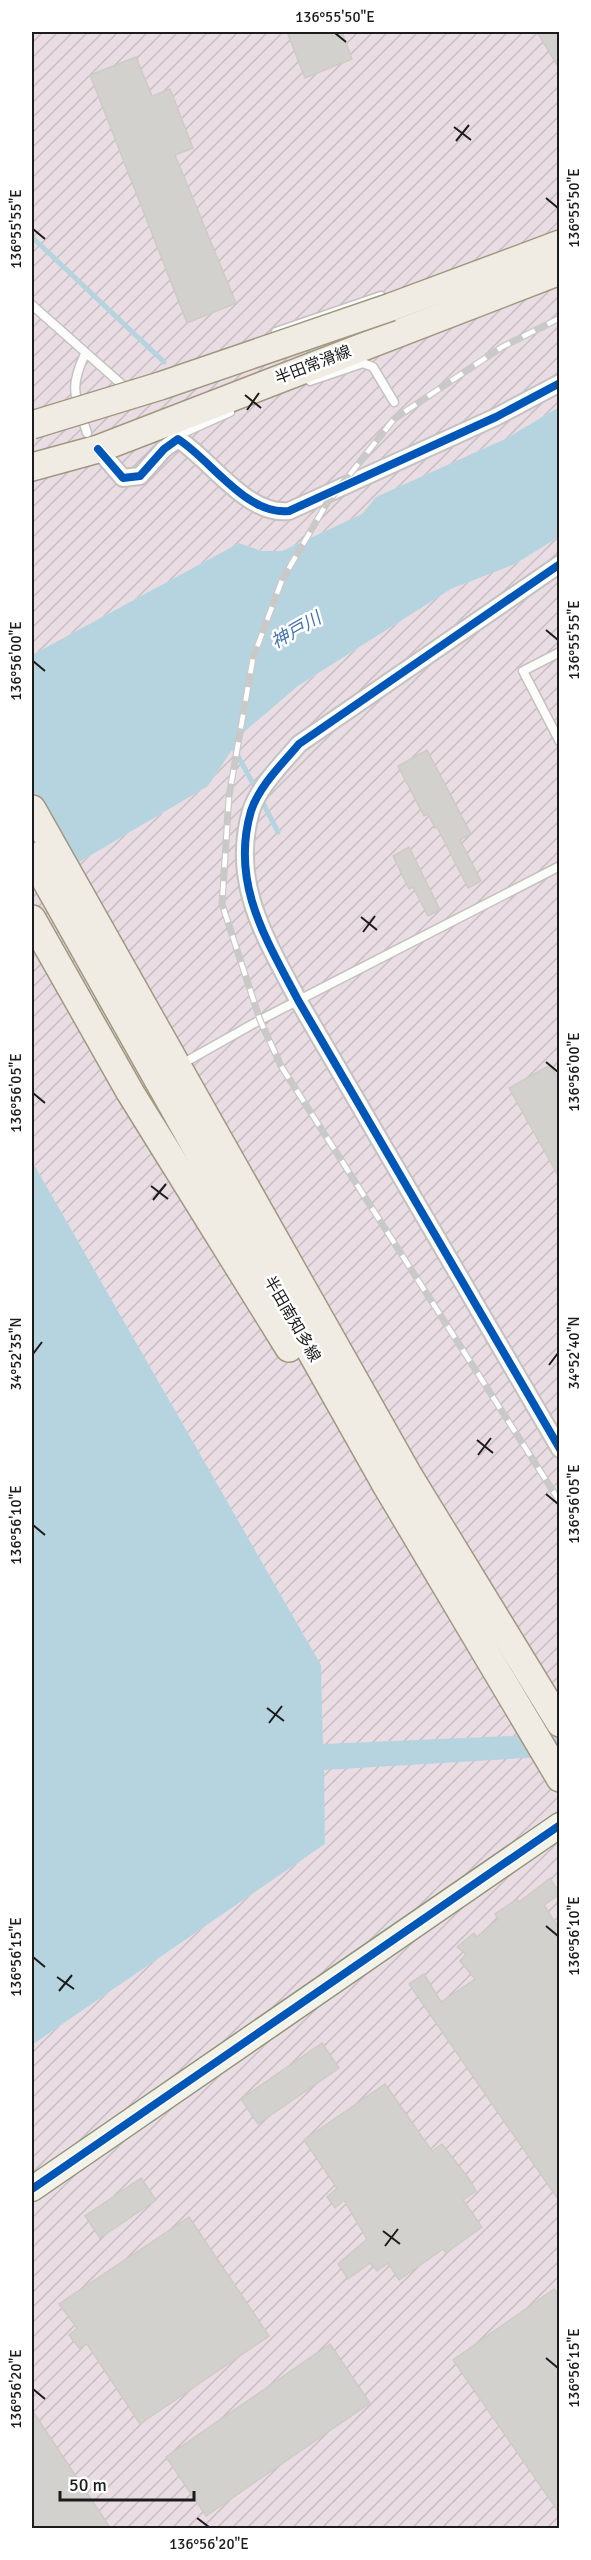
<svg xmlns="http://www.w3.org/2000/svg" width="591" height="2560" viewBox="0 0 591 2560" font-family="Signika,'Noto Sans JP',sans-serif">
  <defs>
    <pattern id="industrial-furrows" width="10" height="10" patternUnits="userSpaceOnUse" patternTransform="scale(1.5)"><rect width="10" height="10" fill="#e9dde3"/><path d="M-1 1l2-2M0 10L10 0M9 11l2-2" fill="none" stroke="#c7bdc2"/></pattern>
  </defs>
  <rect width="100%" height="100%" fill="#ebe9e4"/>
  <g fill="url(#industrial-furrows)">
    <path d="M 32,32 L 559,32 L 559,407 L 505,439 L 377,497 L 362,514 L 282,551 L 262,551 L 239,543 L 32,655 Z"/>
    <path d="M 559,537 L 559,2528 L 32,2528 L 32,2045 L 325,1844 L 321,1665 L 32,1161 L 32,890 L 208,786 L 244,732 L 298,686 L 451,589 L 515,564 Z"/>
  </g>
  <g fill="#b6d4df">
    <path d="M 559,407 L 559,537 L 515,564 L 451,589 L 298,686 L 244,732 L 208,786 L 32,890 L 32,655 L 239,543 L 262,551 L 282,551 L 362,514 L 376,497 L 505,439 Z"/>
    <path d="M 32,1161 L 321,1665 L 323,1744 L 560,1734 L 559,1756 L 324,1770 L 325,1844 L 32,2045 Z"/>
  </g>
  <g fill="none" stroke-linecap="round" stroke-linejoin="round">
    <g stroke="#b6d4df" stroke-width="5">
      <path d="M 32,237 L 164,362"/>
      <path d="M 230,741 L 257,791"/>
      <path d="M 261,799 L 278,832"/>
    </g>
  </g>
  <g fill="#d3d1cd" stroke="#cecbc5" stroke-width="1.5">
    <path d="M 287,32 L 342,32 L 352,59 L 305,78 Z"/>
    <path d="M 537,32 L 560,32 L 560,70 Z"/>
    <path d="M 136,57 L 152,96 L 170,89 L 193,148 L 175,155 L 236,303 L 187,323 L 90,75 Z"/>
    <path d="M 427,750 L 471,834 L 460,840 L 481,881 L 468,888 L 437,827 L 435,828 L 428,814 L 424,816 L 398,766 Z"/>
    <path d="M 409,847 L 440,910 L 428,916 L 413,887 L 409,889 L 393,856 Z"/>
    <path d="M 550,1065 L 560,1082 L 560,1179 L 509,1088 Z"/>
    <path d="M 550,1878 L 560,1894 L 544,1905 L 560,1930 L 560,2202 L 409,1984 L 424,1974 L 441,2002 L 475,1979 L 460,1961 L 466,1954 L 457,1947 L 474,1933 L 477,1937 L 498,1919 L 495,1914 L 517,1899 L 519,1902 Z"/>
    <path d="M 322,2043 L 339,2068 L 258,2124 L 241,2099 Z"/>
    <path d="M 385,2084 L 432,2151 L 442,2144 L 469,2179 L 476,2191 L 463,2200 L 482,2227 L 446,2253 L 443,2249 L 399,2280 L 388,2263 L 377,2271 L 370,2263 L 348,2279 L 338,2264 L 367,2239 L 344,2200 L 335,2208 L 327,2197 L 337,2188 L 304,2140 Z"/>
    <path d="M 141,2178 L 156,2200 L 100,2238 L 85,2216 Z"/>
    <path d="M 189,2217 L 269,2336 L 140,2424 L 87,2344 L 79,2348 L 69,2335 L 77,2328 L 59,2304 Z"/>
    <path d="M 554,2289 L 560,2296 L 560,2514 L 453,2360 Z"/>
    <path d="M 330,2344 L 370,2403 L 206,2516 L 166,2457 Z"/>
    <path d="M 32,2410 L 111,2529 L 32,2529 Z"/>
  </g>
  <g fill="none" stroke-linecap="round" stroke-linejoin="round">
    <g stroke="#c3c2c0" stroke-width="11">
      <g id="lane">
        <path d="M 32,305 L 128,390"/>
        <path d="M 276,332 L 381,296"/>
        <path d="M 85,354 C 68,390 76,397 87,433"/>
        <path d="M 310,381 L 363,363 L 373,367 L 394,402"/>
        <path d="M 178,439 L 185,432 L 230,412"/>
        <path d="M 560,652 L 523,671 L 560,742"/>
        <path d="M 180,1065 L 260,1020 L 560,866"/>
      </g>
    </g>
    <g stroke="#c3c2c0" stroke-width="20">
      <g id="street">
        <path d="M 98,449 L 123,478 L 140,476 L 164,449 L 178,439 C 211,460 247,516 289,511 L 496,417 L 560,383"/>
        <path d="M 560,564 L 299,744 C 283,763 259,786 251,811 C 230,883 266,939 298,1000 L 560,1449"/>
      </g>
    </g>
    <g stroke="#91947c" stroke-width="27">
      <path id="secondary" d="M 32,2189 L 560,1825"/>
    </g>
    <g stroke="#a19881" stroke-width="30">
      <g id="primary">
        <path d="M 391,307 L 560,244"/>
        <path d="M 32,467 L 98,449 L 560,271"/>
        <path d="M 32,809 L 407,1473 L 560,1723"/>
        <path d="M 32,856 L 385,1483 L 560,1778"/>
        <path d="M 32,919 L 130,1092 L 289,1348"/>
      </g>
    </g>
    <use href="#lane" stroke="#fcfcfb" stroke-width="8"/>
    <use href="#street" stroke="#fcfcfb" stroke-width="16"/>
    <use href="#secondary" stroke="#f2f2e8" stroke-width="24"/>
    <use href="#primary" stroke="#f0ece3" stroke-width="27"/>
    <g stroke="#c9c9c8" stroke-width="7">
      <path id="rail" d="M 560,318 L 502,347 L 394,419 L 327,503 L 282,580 L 253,658 L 229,796 L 222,904 L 260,1020 L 281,1066 L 560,1502"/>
    </g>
    <use href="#rail" stroke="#fff" stroke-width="4.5" stroke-dasharray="14" stroke-linecap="butt"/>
    <g stroke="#a19881" stroke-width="30" stroke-linecap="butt">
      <path id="primary-bridge" d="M 32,425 L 160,386 L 391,307"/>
    </g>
    <use href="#primary-bridge" stroke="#f0ece3" stroke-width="27"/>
    <g stroke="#fff" stroke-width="11">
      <g id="cycleway">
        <path d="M 98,449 L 123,478 L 140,476 L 164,449 L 178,439 C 211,460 247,516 289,511 L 496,417 L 560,383"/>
        <path d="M 560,564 L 299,744 C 283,763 259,786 251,811 C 230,883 266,939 298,1000 L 560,1449"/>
        <path d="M 32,2189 L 560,1825"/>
      </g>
    </g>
    <use href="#cycleway" stroke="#0057b8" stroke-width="8"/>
  </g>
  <path fill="none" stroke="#1c1c1c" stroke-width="2" d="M 335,33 L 346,42M 454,127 L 471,140M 456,141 L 469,125M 546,198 L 558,208M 33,229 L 45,239M 245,395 L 261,408M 247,410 L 259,393M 546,630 L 558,640M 33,661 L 45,671M 361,917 L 377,930M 363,932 L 375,916M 546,1062 L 558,1072M 33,1093 L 45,1103M 151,1186 L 168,1199M 153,1200 L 166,1184M 33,1354 L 42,1342M 549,1365 L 558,1353M 477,1440 L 493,1453M 478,1455 L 491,1438M 546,1494 L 558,1504M 33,1525 L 45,1535M 267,1708 L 284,1721M 269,1723 L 282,1706M 546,1926 L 558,1936M 33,1957 L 45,1967M 57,1977 L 74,1989M 59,1991 L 72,1975M 383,2231 L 400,2244M 385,2246 L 398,2229M 546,2358 L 558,2368M 33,2389 L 45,2399M 197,2518 L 209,2527"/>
  <g text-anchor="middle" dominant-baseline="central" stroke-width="5" stroke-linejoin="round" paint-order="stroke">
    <g font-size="16" fill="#1c1c1c" stroke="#fff">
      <text transform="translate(313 365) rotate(-21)">半田常滑線</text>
      <text transform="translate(292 1319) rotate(60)">半田南知多線</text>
    </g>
    <g font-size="18" font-style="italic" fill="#4773ad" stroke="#fff">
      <text transform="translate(296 630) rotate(-30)">神戸川</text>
    </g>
  </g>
  <rect width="591" height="2560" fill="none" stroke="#ffffff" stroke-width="66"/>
  <path d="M60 2491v9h134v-9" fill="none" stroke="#1c1c1c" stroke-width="3"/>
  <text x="69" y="2491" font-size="18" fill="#1c1c1c" stroke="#ffffff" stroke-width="4.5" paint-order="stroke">50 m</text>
  <rect x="33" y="33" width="525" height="2494" fill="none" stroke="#1c1c1c" stroke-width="2"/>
  <g font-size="15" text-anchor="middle" fill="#1c1c1c">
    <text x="335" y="22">136°55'50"E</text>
    <text transform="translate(574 208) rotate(-90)" y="5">136°55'50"E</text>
    <text transform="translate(16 229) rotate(-90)" y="5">136°55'55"E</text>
    <text transform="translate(574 640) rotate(-90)" y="5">136°55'55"E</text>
    <text transform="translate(16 661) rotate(-90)" y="5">136°56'00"E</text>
    <text transform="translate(574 1072) rotate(-90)" y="5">136°56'00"E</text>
    <text transform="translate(16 1093) rotate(-90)" y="5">136°56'05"E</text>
    <text transform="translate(574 1353) rotate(-90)" y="5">34°52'40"N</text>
    <text transform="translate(16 1354) rotate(-90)" y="5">34°52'35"N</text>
    <text transform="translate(574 1504) rotate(-90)" y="5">136°56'05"E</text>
    <text transform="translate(16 1525) rotate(-90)" y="5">136°56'10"E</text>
    <text transform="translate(574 1936) rotate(-90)" y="5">136°56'10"E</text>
    <text transform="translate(16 1957) rotate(-90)" y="5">136°56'15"E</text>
    <text transform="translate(574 2368) rotate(-90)" y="5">136°56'15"E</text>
    <text transform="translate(16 2389) rotate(-90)" y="5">136°56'20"E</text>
    <text x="209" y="2549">136°56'20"E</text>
  </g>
</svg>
